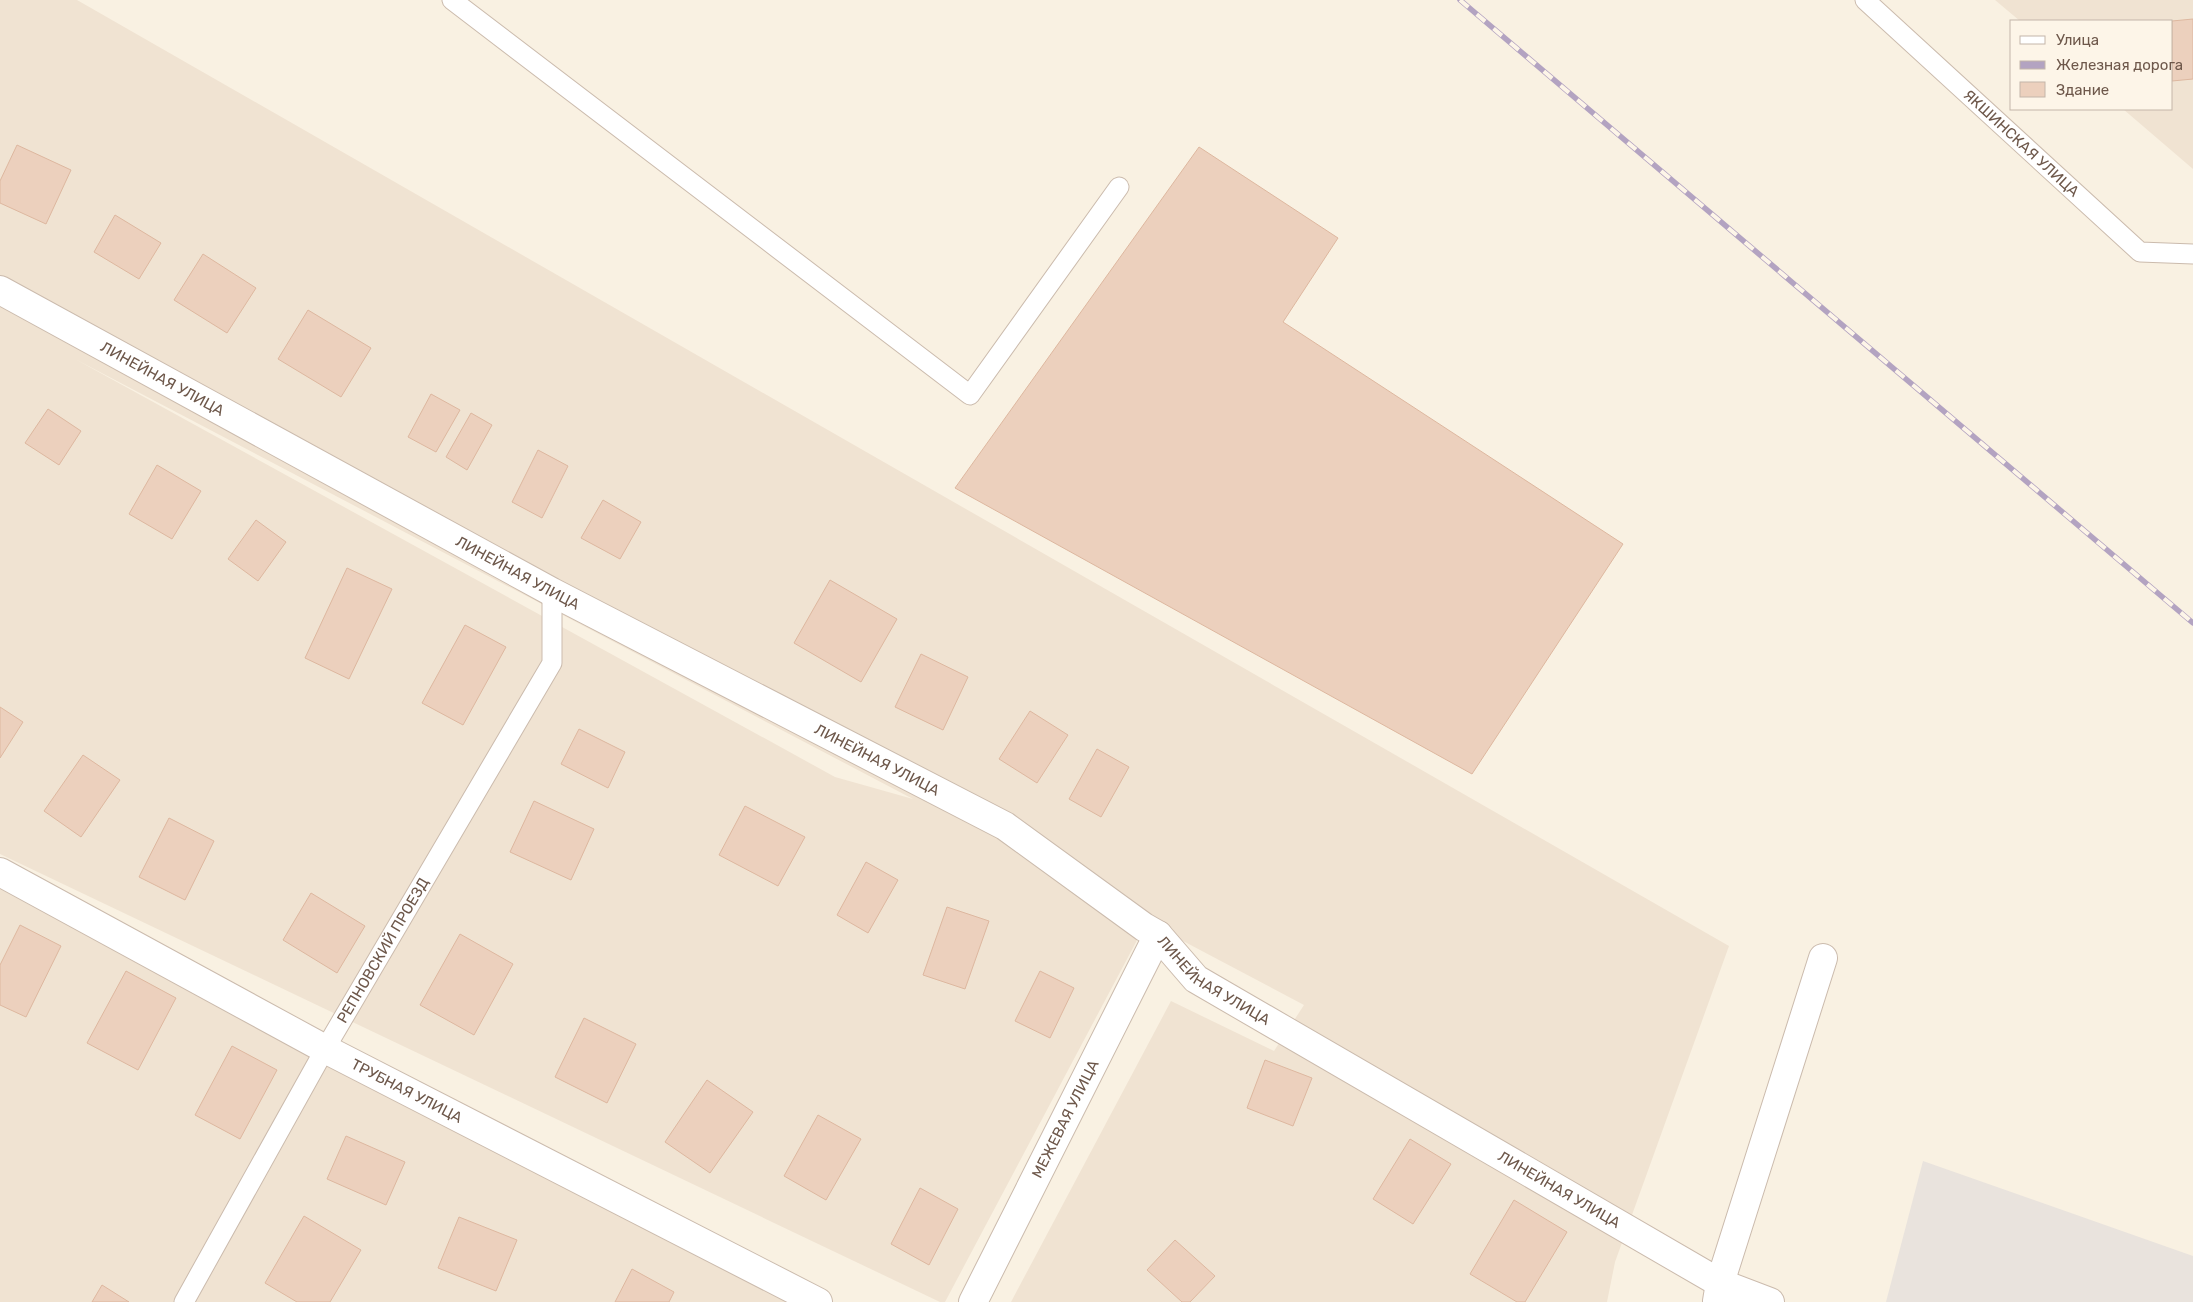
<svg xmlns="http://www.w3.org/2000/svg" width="2193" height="1302" viewBox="0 0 2193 1302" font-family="Rubik,sans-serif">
  <rect width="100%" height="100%" fill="#f9f1e2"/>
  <g fill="#f0e3d2" fill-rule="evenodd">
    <path d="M 0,0 L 77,0 L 1729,946 L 1615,1262 L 1607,1302 L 1011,1302 L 1171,1001 L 1274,1051 L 1304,1005 L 1113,904 L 1144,927 L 945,1302 L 940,1302 L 0,854 ZM 75,359 L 913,799 L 835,777 Z"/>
    <path d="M 1995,0 L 2193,0 L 2193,169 L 2123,109 L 2172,109 L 2172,21 L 2020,21 Z"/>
    <path d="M 0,871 L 807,1302 L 0,1302 Z"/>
  </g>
  <path fill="#e9e3dd" d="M 1923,1161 L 2193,1256 L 2193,1302 L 1886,1302 Z"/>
  <g fill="#ecd0bd" stroke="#ddb79f">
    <path d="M 2193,19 L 2193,79 L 2172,81 L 2172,21 Z"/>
    <path d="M 17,145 L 71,170 L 46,224 L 0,203 L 0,181 Z"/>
    <path d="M 1199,147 L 1338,238 L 1283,322 L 1623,544 L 1472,774 L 955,488 Z"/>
    <path d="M 115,215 L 161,243 L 139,279 L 94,252 Z"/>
    <path d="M 203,254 L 256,288 L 227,333 L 174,300 Z"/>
    <path d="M 308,310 L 371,348 L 341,397 L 278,359 Z"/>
    <path d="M 431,394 L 460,410 L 436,452 L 408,437 Z"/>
    <path d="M 48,409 L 81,431 L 59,465 L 25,443 Z"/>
    <path d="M 471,413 L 492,425 L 467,470 L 446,457 Z"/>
    <path d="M 538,450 L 568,466 L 542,518 L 512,502 Z"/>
    <path d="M 157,465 L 201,491 L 172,539 L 129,514 Z"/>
    <path d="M 603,500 L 641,522 L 620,559 L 581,538 Z"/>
    <path d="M 256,520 L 286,542 L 258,581 L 228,559 Z"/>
    <path d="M 347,568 L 392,589 L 349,679 L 305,658 Z"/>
    <path d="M 830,580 L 897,619 L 861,682 L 794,643 Z"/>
    <path d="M 465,625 L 506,647 L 463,725 L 422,703 Z"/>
    <path d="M 921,654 L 968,677 L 943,730 L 895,707 Z"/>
    <path d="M 0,707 L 23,722 L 0,758 Z"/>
    <path d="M 1030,711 L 1068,735 L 1037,783 L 999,759 Z"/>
    <path d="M 579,729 L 625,752 L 608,788 L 561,764 Z"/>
    <path d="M 1097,749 L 1129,767 L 1101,817 L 1069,799 Z"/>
    <path d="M 83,755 L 120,780 L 81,837 L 44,811 Z"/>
    <path d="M 534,801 L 594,829 L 571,880 L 510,852 Z"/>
    <path d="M 745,806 L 805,837 L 778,886 L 719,855 Z"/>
    <path d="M 169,818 L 214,841 L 185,900 L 139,877 Z"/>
    <path d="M 866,862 L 898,880 L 868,933 L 837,915 Z"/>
    <path d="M 311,893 L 365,926 L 337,973 L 283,940 Z"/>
    <path d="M 947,907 L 989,921 L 965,989 L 923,975 Z"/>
    <path d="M 20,925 L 61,946 L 26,1017 L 0,1005 L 0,965 Z"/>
    <path d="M 460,934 L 513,964 L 474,1035 L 420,1005 Z"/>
    <path d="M 126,971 L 176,998 L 138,1070 L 87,1043 Z"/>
    <path d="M 1040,971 L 1074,988 L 1050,1038 L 1015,1021 Z"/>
    <path d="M 584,1018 L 636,1044 L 607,1103 L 555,1077 Z"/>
    <path d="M 232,1046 L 277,1070 L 240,1139 L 195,1115 Z"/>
    <path d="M 1265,1060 L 1312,1078 L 1293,1126 L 1247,1108 Z"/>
    <path d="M 707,1080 L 753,1112 L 710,1173 L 665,1142 Z"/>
    <path d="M 818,1115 L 861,1139 L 826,1200 L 784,1176 Z"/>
    <path d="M 346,1136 L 405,1162 L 386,1205 L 327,1179 Z"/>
    <path d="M 1410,1139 L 1451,1164 L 1413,1224 L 1373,1199 Z"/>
    <path d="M 920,1188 L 958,1209 L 929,1265 L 891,1244 Z"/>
    <path d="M 1514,1200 L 1567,1232 L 1525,1302 L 1517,1302 L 1470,1274 Z"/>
    <path d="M 304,1216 L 361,1250 L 330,1302 L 297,1302 L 265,1283 Z"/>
    <path d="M 459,1217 L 517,1240 L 496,1291 L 438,1268 Z"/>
    <path d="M 1175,1240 L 1215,1276 L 1190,1302 L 1182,1302 L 1147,1270 Z"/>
    <path d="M 632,1269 L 674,1292 L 669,1302 L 615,1302 Z"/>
    <path d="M 102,1285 L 129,1302 L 92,1302 Z"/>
  </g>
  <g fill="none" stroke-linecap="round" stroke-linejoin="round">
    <g stroke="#cbbbad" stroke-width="21">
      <g id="lane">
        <path d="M 452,0 L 970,395 L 1119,187"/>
        <path id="s1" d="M 1865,0 L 2140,252 L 2193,254"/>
        <path id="s2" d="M 184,1302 L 325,1049 L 552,663 L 552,592"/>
      </g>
    </g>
    <g stroke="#cbbbad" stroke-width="30">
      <g id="street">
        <path id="s3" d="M 0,290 L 552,592 L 1005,826 L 1144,927 L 1158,935 L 1196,979 L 1720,1283 L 1770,1302"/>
        <path id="s4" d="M 0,872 L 325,1049 L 818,1302"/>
        <path d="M 1717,1301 L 1720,1283 L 1823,958"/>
        <path id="s5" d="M 973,1302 L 1158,935"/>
      </g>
    </g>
    <use href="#lane" stroke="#fff" stroke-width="19"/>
    <use href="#street" stroke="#fff" stroke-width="28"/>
    <g stroke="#b3a3c1" stroke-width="5.5">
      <path id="rail" d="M 1460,0 L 2193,623"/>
    </g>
    <use href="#rail" stroke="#fdf5e8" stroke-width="4" stroke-dasharray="11" stroke-linecap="butt"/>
  </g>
  <g text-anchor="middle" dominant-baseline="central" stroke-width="4" stroke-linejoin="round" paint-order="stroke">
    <g font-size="15" fill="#6e584b" stroke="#fdf5e8">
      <text stroke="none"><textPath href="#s1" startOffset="212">ЯКШИНСКАЯ УЛИЦА</textPath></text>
      <text stroke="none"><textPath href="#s3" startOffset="185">ЛИНЕЙНАЯ УЛИЦА</textPath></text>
      <text stroke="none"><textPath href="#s3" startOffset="590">ЛИНЕЙНАЯ УЛИЦА</textPath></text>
      <text stroke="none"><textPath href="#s3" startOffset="995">ЛИНЕЙНАЯ УЛИЦА</textPath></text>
      <text stroke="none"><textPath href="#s2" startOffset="404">РЕПНОВСКИЙ ПРОЕЗД</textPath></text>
      <text stroke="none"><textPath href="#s3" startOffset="1400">ЛИНЕЙНАЯ УЛИЦА</textPath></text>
      <text stroke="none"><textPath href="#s4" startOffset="462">ТРУБНАЯ УЛИЦА</textPath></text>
      <text stroke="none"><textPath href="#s5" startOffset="205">МЕЖЕВАЯ УЛИЦА</textPath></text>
      <text stroke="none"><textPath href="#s3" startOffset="1805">ЛИНЕЙНАЯ УЛИЦА</textPath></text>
    </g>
  </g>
  <rect x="2010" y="20" width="162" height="90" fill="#fdf5e8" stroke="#c4b6a9"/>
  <rect x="2020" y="36" width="25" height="8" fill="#ffffff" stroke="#c4b6a9"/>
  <text x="2056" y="45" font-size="15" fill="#6e584b">Улица</text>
  <rect x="2020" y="61" width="25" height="8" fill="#b3a3c1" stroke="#c4b6a9"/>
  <text x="2056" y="70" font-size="15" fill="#6e584b">Железная дорога</text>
  <rect x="2020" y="82" width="25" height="15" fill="#ecd0bd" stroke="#c4b6a9"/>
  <text x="2056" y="95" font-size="15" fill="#6e584b">Здание</text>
</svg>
